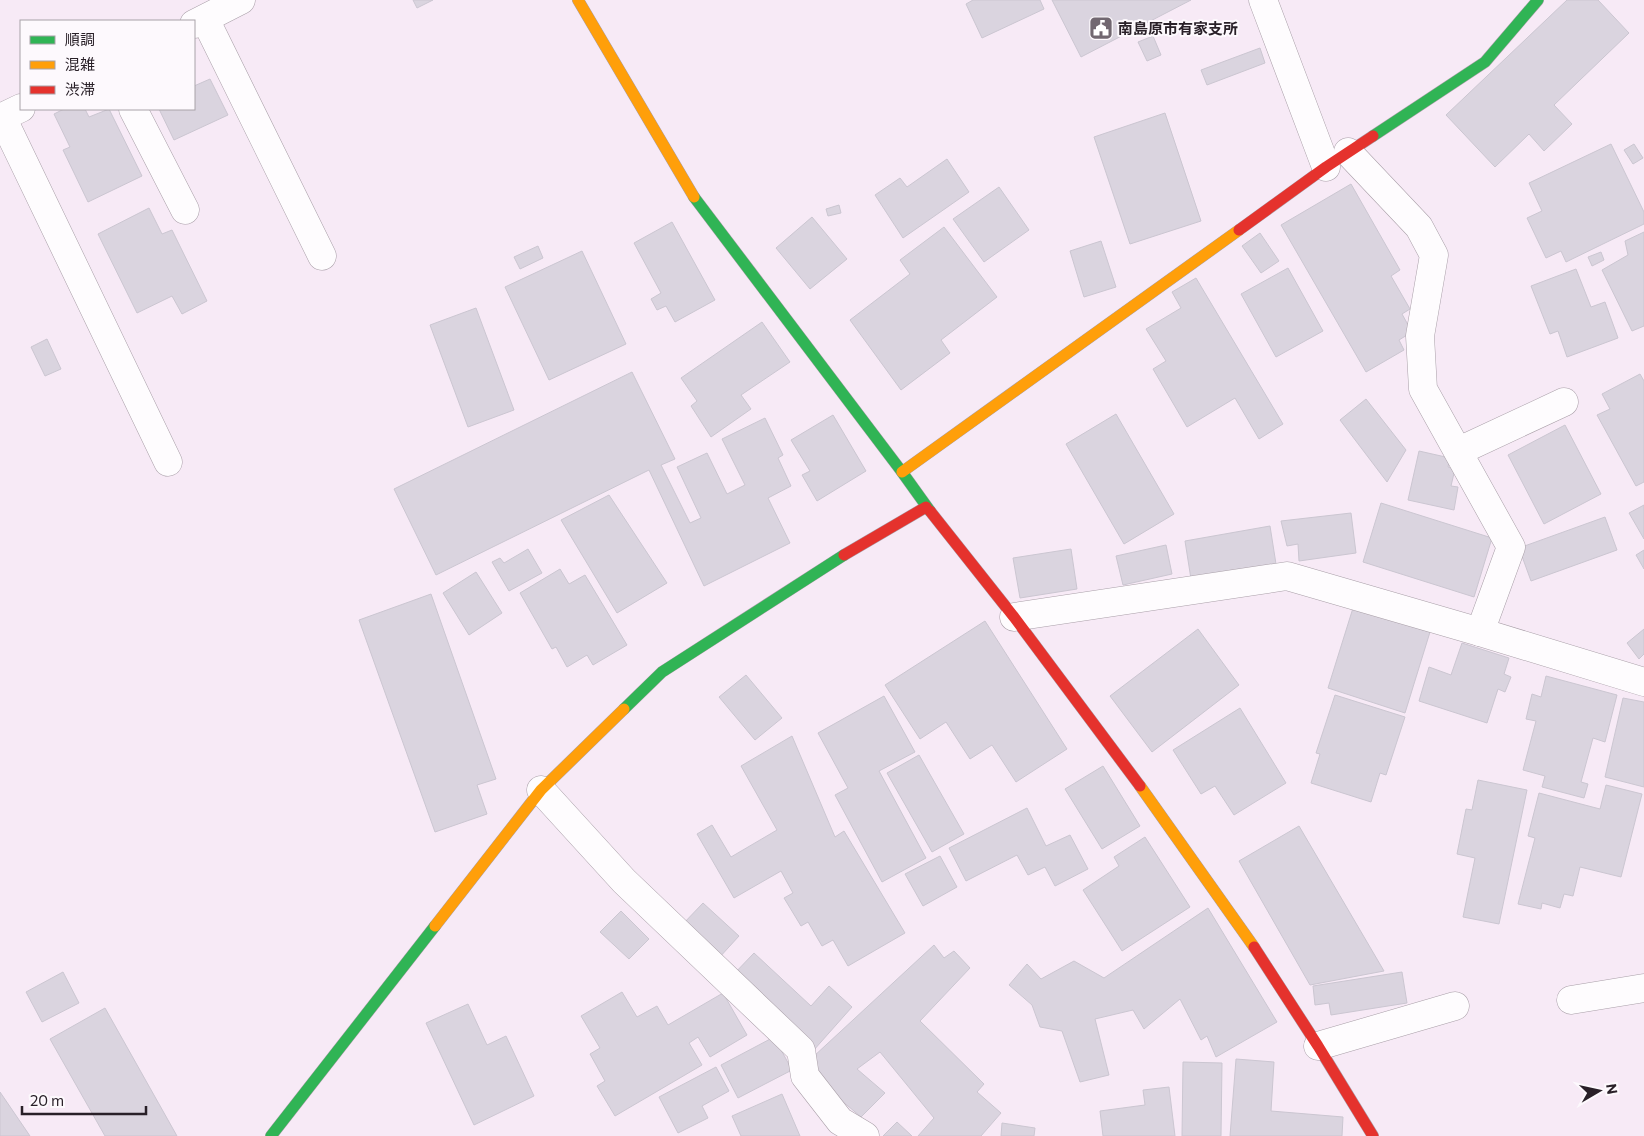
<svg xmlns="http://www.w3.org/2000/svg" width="1644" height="1136" viewBox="0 0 1644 1136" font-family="Commissioner,'Noto Sans JP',sans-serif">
  <rect width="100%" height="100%" fill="#f7eaf6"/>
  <g fill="#dad4df" stroke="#cbc6d1">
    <path d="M 413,0 L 433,0 L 417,8 Z"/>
    <path d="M 973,0 L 1040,0 L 1044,9 L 982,38 L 966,4 Z"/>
    <path d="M 1052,0 L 1191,0 L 1081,57 Z"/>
    <path d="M 1567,0 L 1598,0 L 1629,33 L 1554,105 L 1572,124 L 1544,151 L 1529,134 L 1495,167 L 1446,115 Z"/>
    <path d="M 1153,36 L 1161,55 L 1147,61 L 1138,42 Z"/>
    <path d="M 1260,48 L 1265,63 L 1207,85 L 1201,70 Z"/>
    <path d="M 210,79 L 228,115 L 174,140 L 159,109 L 194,109 L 194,86 Z"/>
    <path d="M 64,109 L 85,109 L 89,117 L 109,109 L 142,176 L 88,202 L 63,150 L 70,147 L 54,114 Z"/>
    <path d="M 1165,113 L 1201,221 L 1130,244 L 1094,137 Z"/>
    <path d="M 1611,144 L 1644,212 L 1644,224 L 1566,262 L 1561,251 L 1546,258 L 1527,218 L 1542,211 L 1529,183 Z"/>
    <path d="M 1634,144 L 1643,158 L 1633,164 L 1624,150 Z"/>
    <path d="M 947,159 L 969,192 L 903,238 L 875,195 L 900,178 L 907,187 Z"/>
    <path d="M 1351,184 L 1400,270 L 1391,276 L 1410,309 L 1402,314 L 1412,332 L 1399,340 L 1404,350 L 1366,372 L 1281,225 Z"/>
    <path d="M 999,187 L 1029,230 L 984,262 L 953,219 Z"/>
    <path d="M 839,205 L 841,213 L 828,216 L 826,209 Z"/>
    <path d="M 149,208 L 162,234 L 172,230 L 207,301 L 182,314 L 172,296 L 137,313 L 98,234 Z"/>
    <path d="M 812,217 L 847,259 L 810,289 L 776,248 Z"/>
    <path d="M 672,222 L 715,300 L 675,322 L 666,306 L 657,310 L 651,299 L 661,293 L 634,243 Z"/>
    <path d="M 944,227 L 997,297 L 941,340 L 950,353 L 901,390 L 850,320 L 910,274 L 900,260 Z"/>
    <path d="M 1644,232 L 1644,326 L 1632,331 L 1602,270 L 1628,255 L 1625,241 Z"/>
    <path d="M 1260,233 L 1279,261 L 1261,273 L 1242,246 Z"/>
    <path d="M 1101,241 L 1116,287 L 1084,297 L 1070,251 Z"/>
    <path d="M 538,246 L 543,258 L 520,269 L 514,257 Z"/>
    <path d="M 582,251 L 626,344 L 549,380 L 505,287 Z"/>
    <path d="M 1601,252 L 1604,260 L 1592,266 L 1588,257 Z"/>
    <path d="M 1288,268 L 1323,331 L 1276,357 L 1241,294 Z"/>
    <path d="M 1576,269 L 1591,307 L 1605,302 L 1618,338 L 1567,357 L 1558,331 L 1550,334 L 1531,286 Z"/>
    <path d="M 1196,278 L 1283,424 L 1259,439 L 1235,398 L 1187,427 L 1153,369 L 1166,361 L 1146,329 L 1181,308 L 1172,292 Z"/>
    <path d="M 476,308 L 514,410 L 468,427 L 430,325 Z"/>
    <path d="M 762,322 L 790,362 L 741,395 L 751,409 L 711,437 L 691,406 L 697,401 L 681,378 Z"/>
    <path d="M 47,339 L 61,369 L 45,376 L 31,347 Z"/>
    <path d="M 632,372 L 675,459 L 661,465 L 690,523 L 701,518 L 677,467 L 707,453 L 727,494 L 745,485 L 722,439 L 765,418 L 783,455 L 778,458 L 791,486 L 768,498 L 790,543 L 704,586 L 649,470 L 436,575 L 394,489 Z"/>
    <path d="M 1640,374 L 1644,381 L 1644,482 L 1636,486 L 1597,415 L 1610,409 L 1602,394 Z"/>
    <path d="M 1366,399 L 1406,450 L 1387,482 L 1340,420 Z"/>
    <path d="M 1116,414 L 1174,514 L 1124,544 L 1066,444 Z"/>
    <path d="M 833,415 L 866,471 L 817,501 L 802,475 L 810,471 L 791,440 Z"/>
    <path d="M 1565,425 L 1601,494 L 1544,524 L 1508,455 Z"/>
    <path d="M 1419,451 L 1450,458 L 1448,467 L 1455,469 L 1451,486 L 1458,487 L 1454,510 L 1408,500 Z"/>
    <path d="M 609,495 L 667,583 L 617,613 L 561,520 Z"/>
    <path d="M 1381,503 L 1492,538 L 1474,597 L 1363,562 Z"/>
    <path d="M 1644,505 L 1644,539 L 1629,513 Z"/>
    <path d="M 1351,513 L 1356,553 L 1299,561 L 1298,544 L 1287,546 L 1281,521 Z"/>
    <path d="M 1605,517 L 1617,550 L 1531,581 L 1519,548 Z"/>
    <path d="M 1270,526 L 1276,564 L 1191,579 L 1185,541 Z"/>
    <path d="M 1166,545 L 1172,574 L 1123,585 L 1116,556 Z"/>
    <path d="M 528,549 L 542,573 L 509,591 L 492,562 L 500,558 L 504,563 Z"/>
    <path d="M 1071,549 L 1077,589 L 1020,598 L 1013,558 Z"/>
    <path d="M 1644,550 L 1644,569 L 1636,555 Z"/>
    <path d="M 560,569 L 569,584 L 585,575 L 627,645 L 593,665 L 587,655 L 567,667 L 556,647 L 552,649 L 520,593 Z"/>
    <path d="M 476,572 L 502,613 L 469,635 L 443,593 Z"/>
    <path d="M 431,594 L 496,779 L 477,785 L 487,814 L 435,832 L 359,620 Z"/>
    <path d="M 1353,608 L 1430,632 L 1405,713 L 1328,688 Z"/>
    <path d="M 985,621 L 1067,749 L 1016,782 L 992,745 L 970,759 L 946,722 L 920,739 L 885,685 Z"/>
    <path d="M 1198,629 L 1239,685 L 1152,752 L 1110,696 Z"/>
    <path d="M 1644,629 L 1644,654 L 1639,659 L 1627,643 Z"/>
    <path d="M 1462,643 L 1509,658 L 1504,674 L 1511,677 L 1505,692 L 1498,689 L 1487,723 L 1419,701 L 1429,667 L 1451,675 Z"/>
    <path d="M 746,675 L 782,718 L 755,740 L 719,697 Z"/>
    <path d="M 1546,676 L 1617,695 L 1605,742 L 1593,738 L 1581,782 L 1588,784 L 1584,798 L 1542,787 L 1545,776 L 1523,770 L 1536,721 L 1526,719 L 1532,694 L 1541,697 Z"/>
    <path d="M 1335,695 L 1405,717 L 1386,775 L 1380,773 L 1371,802 L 1311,783 L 1320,754 L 1316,753 Z"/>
    <path d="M 884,696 L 915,752 L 879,771 L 926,858 L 882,882 L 835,795 L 848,788 L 818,733 Z"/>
    <path d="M 1623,698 L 1644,702 L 1644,787 L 1605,777 Z"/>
    <path d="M 1240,708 L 1286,783 L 1234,815 L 1215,786 L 1201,794 L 1173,750 Z"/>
    <path d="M 792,736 L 835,837 L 844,831 L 905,933 L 848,966 L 833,940 L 822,946 L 808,922 L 801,926 L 784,898 L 793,893 L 781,871 L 734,898 L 697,834 L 712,825 L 731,857 L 777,830 L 741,766 Z"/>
    <path d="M 919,755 L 964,834 L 932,852 L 887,773 Z"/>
    <path d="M 1103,766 L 1140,826 L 1102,849 L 1065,789 Z"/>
    <path d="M 1478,780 L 1527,790 L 1499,924 L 1463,917 L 1475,858 L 1457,854 L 1466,809 L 1472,810 Z"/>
    <path d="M 1606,785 L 1642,794 L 1621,877 L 1580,867 L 1573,896 L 1564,894 L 1560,908 L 1542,903 L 1541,909 L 1518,904 L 1535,838 L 1528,836 L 1539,793 L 1600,809 Z"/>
    <path d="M 1027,808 L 1046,846 L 1070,835 L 1088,869 L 1055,886 L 1045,867 L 1028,875 L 1017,855 L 966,881 L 949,848 Z"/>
    <path d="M 1299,826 L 1384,971 L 1310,985 L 1239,861 Z"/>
    <path d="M 1145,837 L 1190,907 L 1122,951 L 1083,890 L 1119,866 L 1114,857 Z"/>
    <path d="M 940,856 L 957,887 L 923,906 L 905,874 Z"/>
    <path d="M 703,903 L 739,936 L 718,959 L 682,925 Z"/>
    <path d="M 1208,908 L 1277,1022 L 1216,1057 L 1207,1036 L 1201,1040 L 1180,999 L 1144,1029 L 1133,1010 L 1095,1019 L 1109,1075 L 1080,1082 L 1062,1031 L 1040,1027 L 1032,1005 L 1009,985 L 1027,964 L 1041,979 L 1074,961 L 1104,978 Z"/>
    <path d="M 621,911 L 649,939 L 629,959 L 600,932 Z"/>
    <path d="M 934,945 L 944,958 L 954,951 L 970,968 L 920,1021 L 984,1084 L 977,1092 L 1001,1113 L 981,1136 L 918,1136 L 934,1118 L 880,1052 L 857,1069 L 885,1093 L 861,1117 L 822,1084 L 813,1057 Z"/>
    <path d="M 754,953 L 811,1006 L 829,986 L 852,1007 L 813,1051 L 732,976 Z"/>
    <path d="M 63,972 L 79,1003 L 42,1022 L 26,992 Z"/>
    <path d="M 1402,972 L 1407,1003 L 1331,1015 L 1329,1003 L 1315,1005 L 1313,986 Z"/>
    <path d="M 622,992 L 637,1017 L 657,1006 L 668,1025 L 723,993 L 747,1035 L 710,1057 L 698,1037 L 689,1043 L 702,1065 L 615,1116 L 597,1086 L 605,1081 L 590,1054 L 600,1048 L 581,1016 Z"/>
    <path d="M 468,1004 L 487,1045 L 506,1036 L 534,1096 L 474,1125 L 426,1023 Z"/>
    <path d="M 105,1008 L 177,1136 L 105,1136 L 50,1039 Z"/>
    <path d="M 774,1037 L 792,1070 L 738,1098 L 721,1065 Z"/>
    <path d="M 1236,1059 L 1274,1062 L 1271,1111 L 1343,1117 L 1342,1136 L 1230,1136 Z"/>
    <path d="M 1183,1062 L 1222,1063 L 1221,1136 L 1182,1136 Z"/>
    <path d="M 716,1067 L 729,1091 L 702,1106 L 708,1118 L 678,1133 L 659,1097 Z"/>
    <path d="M 1169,1087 L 1175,1136 L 1103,1136 L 1100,1111 L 1145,1105 L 1143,1090 Z"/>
    <path d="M 0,1092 L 30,1136 L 0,1136 Z"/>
    <path d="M 782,1094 L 800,1136 L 741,1136 L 732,1116 Z"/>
    <path d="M 897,1122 L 912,1136 L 883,1136 Z"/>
    <path d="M 1002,1123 L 1035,1128 L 1034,1136 L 1001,1136 Z"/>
  </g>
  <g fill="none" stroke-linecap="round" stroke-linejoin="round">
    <g stroke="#a99fa8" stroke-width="29">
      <g id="street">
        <path d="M 1263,0 L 1326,167"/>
        <path d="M 205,19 L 322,256"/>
        <path d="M 194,24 L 241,0"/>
        <path d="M 21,108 L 2,117 L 168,462"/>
        <path d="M 133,109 L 185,210"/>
        <path d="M 1348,152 L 1419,227 L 1434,255 L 1420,336 L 1423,389 L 1511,547 L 1480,632"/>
        <path d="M 1459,451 L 1564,402"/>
        <path d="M 1014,617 L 1287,576 L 1480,632 L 1644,682"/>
        <path d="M 541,790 L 624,881 L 801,1050 L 805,1076 L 840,1121 L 865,1136"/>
        <path d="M 1571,1000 L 1644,988"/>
        <path d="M 1318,1046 L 1455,1006"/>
      </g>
    </g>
    <g stroke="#a99fa8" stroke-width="12">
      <g id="fast">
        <path d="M 1373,136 L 1485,62 L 1538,0"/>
        <path d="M 694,197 L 902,472 L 930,511"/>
        <path d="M 624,709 L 662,672 L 844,555"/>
        <path d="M 271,1136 L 435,926"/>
      </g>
    </g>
    <g stroke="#a99fa8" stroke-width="12">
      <g id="slow">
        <path d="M 578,0 L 694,197"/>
        <path d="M 902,472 L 1239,230"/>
        <path d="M 1140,786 L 1254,947"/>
        <path d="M 435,926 L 541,790 L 624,709"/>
      </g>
    </g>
    <g stroke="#a99fa8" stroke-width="12">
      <g id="jam">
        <path d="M 1239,230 L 1326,167 L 1373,136"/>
        <path d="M 930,511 L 1014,617 L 1140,786"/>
        <path d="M 844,555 L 926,507"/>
        <path d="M 1254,947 L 1318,1046 L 1373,1136"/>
      </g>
    </g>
    <use href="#street" stroke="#fefcfe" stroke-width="28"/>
    <use href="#fast" stroke="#30b455" stroke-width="11"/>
    <use href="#slow" stroke="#ff9f0a" stroke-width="11"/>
    <use href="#jam" stroke="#e5322d" stroke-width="11"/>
  </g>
  <defs>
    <g id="civic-square" transform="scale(1.25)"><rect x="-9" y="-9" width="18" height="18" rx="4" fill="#716770" stroke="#fdf9fd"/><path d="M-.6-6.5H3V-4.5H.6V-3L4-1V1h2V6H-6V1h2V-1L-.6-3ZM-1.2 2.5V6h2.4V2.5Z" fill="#fff"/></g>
  </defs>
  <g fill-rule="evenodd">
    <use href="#civic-square" x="1101" y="28"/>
  </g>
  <g text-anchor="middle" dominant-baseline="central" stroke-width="4" stroke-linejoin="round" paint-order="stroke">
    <g font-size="15" font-weight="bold" fill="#292028" stroke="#fdf9fd" text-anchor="start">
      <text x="1118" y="28">南島原市有家支所</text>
    </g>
  </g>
  <rect x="20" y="20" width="175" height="90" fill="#fdf9fd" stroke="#a8a2a8"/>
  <rect x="30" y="36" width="25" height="8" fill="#30b455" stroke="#a8a2a8"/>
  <text x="65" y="45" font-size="15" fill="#292028">順調</text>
  <rect x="30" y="61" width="25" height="8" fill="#ff9f0a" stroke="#a8a2a8"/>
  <text x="65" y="70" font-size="15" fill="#292028">混雑</text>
  <rect x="30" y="86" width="25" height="8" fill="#e5322d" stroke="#a8a2a8"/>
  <text x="65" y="95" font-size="15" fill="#292028">渋滞</text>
  <g transform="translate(1599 1091) rotate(81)" stroke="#fdf9fd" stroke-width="4" paint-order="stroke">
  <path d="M0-4L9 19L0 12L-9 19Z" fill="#292028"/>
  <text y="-8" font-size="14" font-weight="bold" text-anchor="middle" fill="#292028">N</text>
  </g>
  <path d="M22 1106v8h124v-8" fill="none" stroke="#292028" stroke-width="2.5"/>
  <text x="30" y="1106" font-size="15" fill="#292028" stroke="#fdf9fd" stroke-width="4" paint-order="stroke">20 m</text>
</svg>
